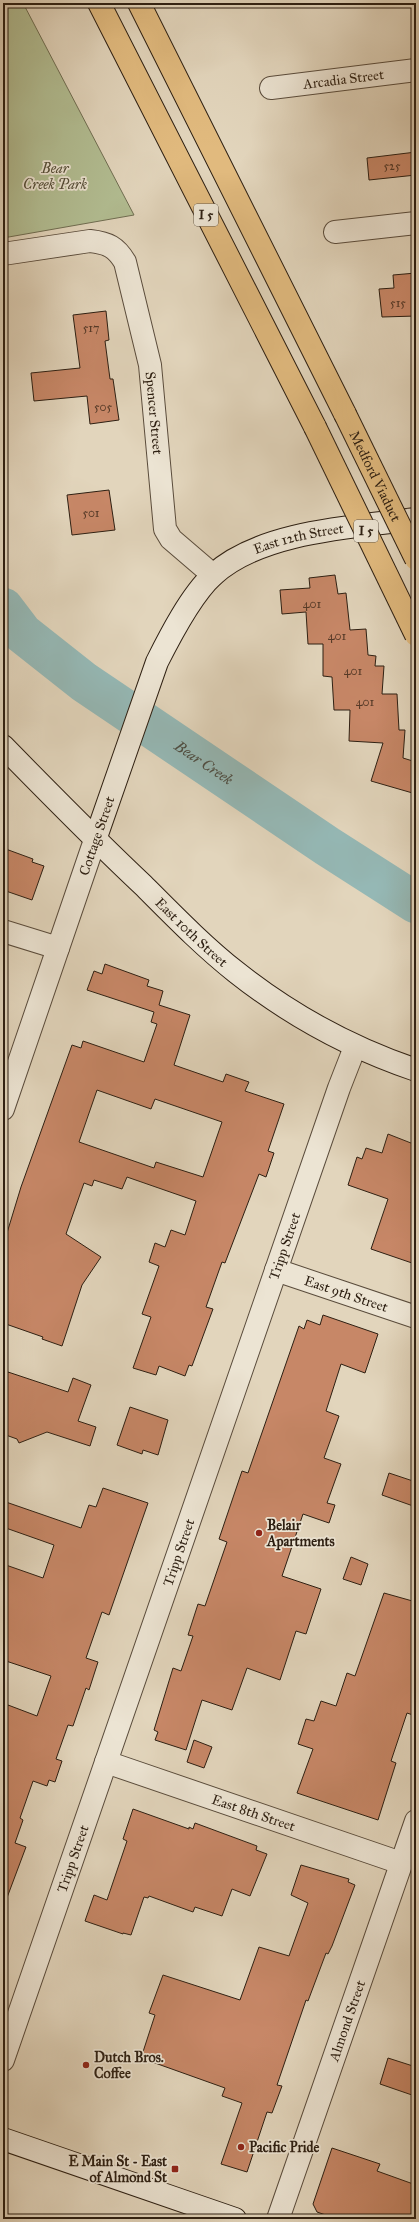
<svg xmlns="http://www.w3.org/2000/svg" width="419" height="2222" viewBox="0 0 419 2222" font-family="'IM FELL Great Primer',serif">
  <rect width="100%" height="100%" fill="#e2d5bc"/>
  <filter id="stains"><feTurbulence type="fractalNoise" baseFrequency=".005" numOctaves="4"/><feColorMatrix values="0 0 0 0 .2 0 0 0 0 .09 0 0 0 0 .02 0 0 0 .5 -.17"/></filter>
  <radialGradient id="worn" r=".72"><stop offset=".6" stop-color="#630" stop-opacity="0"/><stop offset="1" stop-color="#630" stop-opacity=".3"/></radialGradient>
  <path fill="#b2bd92" stroke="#706e52" d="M 3,3 L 23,3 L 134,215 L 3,238 Z"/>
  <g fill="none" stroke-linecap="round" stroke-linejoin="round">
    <path stroke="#95b8b5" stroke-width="41" id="s1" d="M 3,608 L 22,633 L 84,682 L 327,846 L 416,903"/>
  </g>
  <g fill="#c78767" stroke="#2d1f12" fill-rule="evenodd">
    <path d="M 416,152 L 416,175 L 369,180 L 367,158 Z"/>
    <path d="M 416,273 L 416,316 L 382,317 L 379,289 L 394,288 L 393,275 Z"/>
    <path d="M 106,311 L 109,340 L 105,341 L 110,379 L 113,379 L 119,420 L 90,424 L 87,396 L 34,401 L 31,373 L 80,368 L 73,315 Z"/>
    <path d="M 109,490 L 115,530 L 72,535 L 67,495 Z"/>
    <path d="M 335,575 L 338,594 L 346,593 L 350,630 L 366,629 L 368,655 L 376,656 L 375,666 L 384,666 L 382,694 L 397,694 L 399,730 L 405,730 L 403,758 L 416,762 L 416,794 L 371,781 L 383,743 L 349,741 L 350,710 L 334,710 L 332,677 L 323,676 L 323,644 L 308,644 L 306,612 L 282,614 L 280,590 L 310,588 L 309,578 Z"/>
    <path d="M 3,848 L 33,859 L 32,862 L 44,866 L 32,900 L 3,890 Z"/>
    <path d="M 105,964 L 149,980 L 147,986 L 163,991 L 159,1005 L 190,1015 L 174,1065 L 223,1082 L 226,1074 L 249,1082 L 245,1091 L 284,1104 L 268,1151 L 274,1153 L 266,1177 L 259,1174 L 225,1263 L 222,1262 L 206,1307 L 213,1309 L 192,1366 L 189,1365 L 185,1376 L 159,1366 L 156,1375 L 133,1368 L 151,1317 L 142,1314 L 159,1266 L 149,1262 L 155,1243 L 165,1247 L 171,1230 L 185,1235 L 196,1201 L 127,1177 L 122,1189 L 94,1180 L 92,1186 L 84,1183 L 66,1234 L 101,1257 L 82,1285 L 62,1346 L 42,1339 L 43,1337 L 3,1323 L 3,1246 L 21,1187 L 72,1045 L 81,1048 L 83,1041 L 144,1062 L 157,1024 L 151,1022 L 154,1012 L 87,990 L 94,971 L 102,974 ZM 97,1090 L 151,1109 L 155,1099 L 222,1122 L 203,1177 L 156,1162 L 154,1168 L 79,1142 Z"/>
    <path d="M 388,1134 L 416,1145 L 416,1251 L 412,1263 L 371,1249 L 388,1199 L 348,1185 L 357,1157 L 362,1159 L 366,1148 L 382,1153 Z"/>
    <path d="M 323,1315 L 378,1334 L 365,1373 L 341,1364 L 326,1411 L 339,1416 L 324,1458 L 341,1464 L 327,1503 L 335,1505 L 329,1523 L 303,1514 L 282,1576 L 321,1589 L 306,1634 L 296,1631 L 280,1680 L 247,1668 L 232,1710 L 202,1700 L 186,1750 L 155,1740 L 158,1732 L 154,1730 L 173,1668 L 181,1671 L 193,1636 L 188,1635 L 198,1604 L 205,1606 L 227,1542 L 219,1539 L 242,1471 L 248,1473 L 299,1326 L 304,1329 L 307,1320 L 320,1325 Z"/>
    <path d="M 8,1372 L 68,1392 L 73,1378 L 91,1385 L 78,1421 L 96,1427 L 90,1446 L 47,1432 L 19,1443 L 17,1439 L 3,1434 L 3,1386 Z"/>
    <path d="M 130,1407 L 168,1420 L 158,1455 L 143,1450 L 142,1454 L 117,1445 Z"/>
    <path d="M 389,1473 L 416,1482 L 416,1507 L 382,1495 Z"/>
    <path d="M 103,1488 L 148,1503 L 109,1615 L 102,1612 L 86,1658 L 98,1662 L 89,1690 L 86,1688 L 73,1726 L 68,1725 L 56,1759 L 62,1761 L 55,1782 L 49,1780 L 47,1786 L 33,1781 L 20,1818 L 23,1820 L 15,1843 L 26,1847 L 5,1903 L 3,1903 L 3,1719 L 8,1705 L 37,1716 L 51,1676 L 3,1660 L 3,1564 L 43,1578 L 54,1545 L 3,1527 L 3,1501 L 81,1528 L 89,1505 L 96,1507 Z"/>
    <path d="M 351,1557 L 368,1564 L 361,1585 L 343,1579 Z"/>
    <path d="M 384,1593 L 416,1602 L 416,1705 L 413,1715 L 407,1713 L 391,1761 L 396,1763 L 378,1820 L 297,1793 L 313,1749 L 298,1744 L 306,1719 L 314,1721 L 321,1701 L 336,1706 L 347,1673 L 355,1676 Z"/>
    <path d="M 194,1740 L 212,1747 L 204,1768 L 187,1762 Z"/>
    <path d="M 133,1809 L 189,1829 L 189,1827 L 193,1829 L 195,1823 L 257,1846 L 256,1850 L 267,1854 L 250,1896 L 232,1889 L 222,1916 L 195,1907 L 193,1912 L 149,1896 L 148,1898 L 144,1897 L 131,1935 L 123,1933 L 123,1934 L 85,1921 L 94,1895 L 107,1900 L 127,1841 L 123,1839 Z"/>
    <path d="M 301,1865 L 349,1879 L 348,1882 L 355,1885 L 332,1946 L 328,1954 L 326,1953 L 308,2001 L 306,2000 L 277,2085 L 282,2086 L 272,2113 L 267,2112 L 247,2172 L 221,2164 L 242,2103 L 222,2096 L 225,2088 L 141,2058 L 155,2015 L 149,2013 L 163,1975 L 240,2000 L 259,1947 L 289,1956 L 308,1903 L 291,1895 Z"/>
    <path d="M 388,2058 L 416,2067 L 416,2083 L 412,2095 L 380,2084 Z"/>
    <path d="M 332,2148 L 380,2164 L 377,2171 L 416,2185 L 416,2219 L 337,2219 L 317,2212 L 313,2204 Z"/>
  </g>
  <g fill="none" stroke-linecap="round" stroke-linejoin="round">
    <g stroke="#5a4c3c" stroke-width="24">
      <g id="street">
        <path id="s2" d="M 271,88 L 416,70"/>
        <path d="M 335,232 L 416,223"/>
        <path id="s3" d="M 3,254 L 90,241 C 108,243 116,247 125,262 L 150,365 L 165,529 L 171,539 L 213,575"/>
        <path d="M 3,931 L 58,948"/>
        <path d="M 3,1109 L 95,840"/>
        <path id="s4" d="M 276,1270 L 416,1317"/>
        <path id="s5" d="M 106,1762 L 401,1863"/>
        <path id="s6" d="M 3,2060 L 339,1088 L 355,1047"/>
        <path id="s7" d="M 278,2219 L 416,1821"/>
      </g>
    </g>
    <g stroke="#2d1f12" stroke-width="24">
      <g id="secondary">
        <path id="s8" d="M 3,746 C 49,793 95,840 143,885 C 173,915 203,946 236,972 C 289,1014 351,1048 416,1070"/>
        <path id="s9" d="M 95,840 L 157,662 C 170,636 191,595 213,575 C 261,531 354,527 416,519"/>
        <path d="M 3,2139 L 235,2219"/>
      </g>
    </g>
    <g stroke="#2d1f12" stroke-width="24">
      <g id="highway">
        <path d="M 99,3 L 315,427"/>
        <path d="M 139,3 L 345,414"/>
      </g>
    </g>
    <use href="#street" stroke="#ece4d3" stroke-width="22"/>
    <use href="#secondary" stroke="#ece4d3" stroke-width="22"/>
    <use href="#highway" stroke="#e1ba7e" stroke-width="22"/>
    <g stroke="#2d1f12" stroke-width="24" stroke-linecap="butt">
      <g id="highway-bridge">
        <path id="s10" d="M 345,414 L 416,559"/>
        <path d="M 315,427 L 416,635"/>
      </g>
    </g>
    <use href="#highway-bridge" stroke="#e1ba7e" stroke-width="22"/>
  </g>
  <g fill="#8f2418" stroke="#ece4d3" stroke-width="1.5">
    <circle cx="259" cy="1533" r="4"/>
    <circle cx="86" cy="2065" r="4"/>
    <circle cx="241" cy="2147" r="4"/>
    <rect x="171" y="2165" width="8" height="8" rx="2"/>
  </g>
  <g text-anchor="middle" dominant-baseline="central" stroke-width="3.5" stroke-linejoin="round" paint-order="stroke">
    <g font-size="12" fill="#543927">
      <text x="392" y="166">525</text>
      <text x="398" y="303">515</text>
      <text x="91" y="328">517</text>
      <text x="103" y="407">505</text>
      <text x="91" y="513">501</text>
      <text x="312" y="604">401</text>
      <text x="337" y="636">401</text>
      <text x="353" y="671">401</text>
      <text x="365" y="702">401</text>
    </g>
    <g fill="#ece4d3" stroke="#665a4c" stroke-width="1">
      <rect x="194" y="204" width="24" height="22" rx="3"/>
      <rect x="354" y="520" width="24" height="22" rx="3"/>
    </g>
    <g font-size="13" font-weight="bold" fill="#2d1f12">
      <text x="206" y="215">I 5</text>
      <text x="366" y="531">I 5</text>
    </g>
    <g font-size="14" fill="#2d1f12" stroke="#ece4d3">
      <text stroke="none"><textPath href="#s2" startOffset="73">Arcadia Street</textPath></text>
      <text stroke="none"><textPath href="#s3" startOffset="285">Spencer Street</textPath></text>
      <text stroke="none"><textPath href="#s10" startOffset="69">Medford Viaduct</textPath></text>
      <text stroke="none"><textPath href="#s9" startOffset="387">East 12th Street</textPath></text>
      <text transform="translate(97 836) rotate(-71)">Cottage Street</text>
      <text stroke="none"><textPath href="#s8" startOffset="265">East 10th Street</textPath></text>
      <text stroke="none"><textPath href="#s6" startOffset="861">Tripp Street</textPath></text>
      <text stroke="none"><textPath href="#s4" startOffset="74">East 9th Street</textPath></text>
      <text stroke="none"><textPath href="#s6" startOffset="537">Tripp Street</textPath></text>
      <text stroke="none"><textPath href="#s5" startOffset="156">East 8th Street</textPath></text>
      <text stroke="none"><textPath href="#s6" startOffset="213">Tripp Street</textPath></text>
      <text stroke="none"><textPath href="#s7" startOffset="210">Almond Street</textPath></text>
    </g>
    <g font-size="14" font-style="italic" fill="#554e38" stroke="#ece4d3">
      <text x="55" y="168">Bear<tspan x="55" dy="16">Creek Park</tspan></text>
    </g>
    <g font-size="14" font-weight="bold" fill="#2d1f12" stroke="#ece4d3" text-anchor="start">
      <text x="267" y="1525">Belair<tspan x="267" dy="16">Apartments</tspan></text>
      <text x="94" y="2057">Dutch Bros.<tspan x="94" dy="16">Coffee</tspan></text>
      <text x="249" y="2147">Pacific Pride</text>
      <text x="167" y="2161" text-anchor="end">E Main St - East<tspan x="167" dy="16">of Almond St</tspan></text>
    </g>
    <g font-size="15" font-style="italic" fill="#4c4d43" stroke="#ece4d3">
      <text stroke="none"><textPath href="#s1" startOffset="255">Bear Creek</textPath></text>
    </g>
  </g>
  <rect width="419" height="2222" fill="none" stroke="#e2d5bc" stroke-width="16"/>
  <rect x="4" y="4" width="411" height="2214" fill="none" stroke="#2d1f12" stroke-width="2"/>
  <rect x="8" y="8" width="403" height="2206" fill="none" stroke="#2d1f12"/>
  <rect width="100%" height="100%" filter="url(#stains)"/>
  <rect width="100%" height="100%" fill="url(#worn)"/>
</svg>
